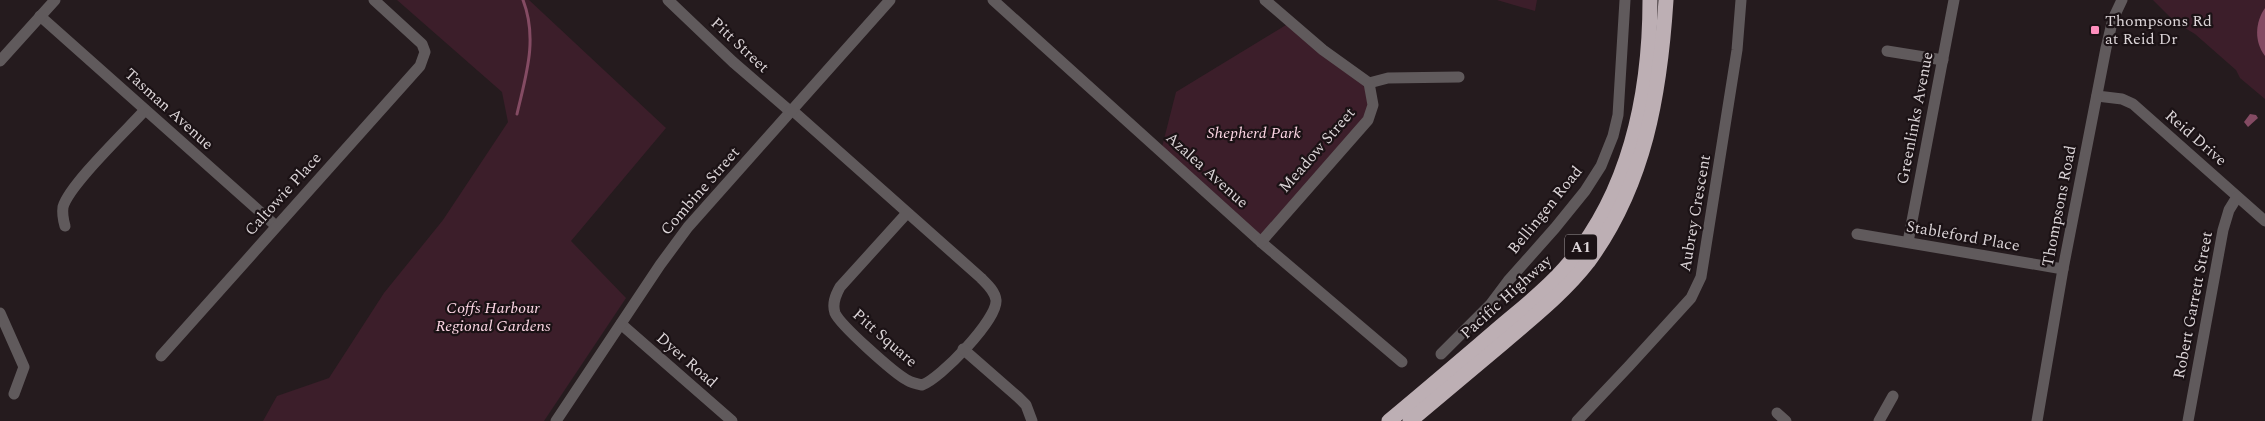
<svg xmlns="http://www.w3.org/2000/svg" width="2265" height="421" viewBox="0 0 2265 421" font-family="Spectral,serif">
  <rect width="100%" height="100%" fill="#251b1e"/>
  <g fill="#3c1e2a">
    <path d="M 397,0 L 529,0 L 666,128 L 571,241 L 626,298 L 544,421 L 263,421 L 277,396 L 329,378 L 384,293 L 443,220 L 508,122 L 502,92 Z"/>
    <path d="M 1497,0 L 1537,0 L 1535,11 Z"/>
    <path d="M 2153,0 L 2265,0 L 2265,99 L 2240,78 L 2236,70 L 2195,34 L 2175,22 Z"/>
    <path d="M 1291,22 L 1369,83 L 1368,120 L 1261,242 L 1161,151 L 1176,92 Z"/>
  </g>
  <g fill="#844b63">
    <path d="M 2265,8 L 2265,56 C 2254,42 2255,22 2265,8 Z"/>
    <path d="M 2250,114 L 2256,115 L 2258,118 L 2248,127 L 2244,122 Z"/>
  </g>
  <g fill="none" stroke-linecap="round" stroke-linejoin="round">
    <path stroke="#844b63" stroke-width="3" d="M 517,114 C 526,75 538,39 523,0"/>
    <g stroke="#605a5c" stroke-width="11">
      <path d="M 668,0 L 733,62 L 791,112"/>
      <path d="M 993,0 L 1261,242 L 1402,362"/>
      <path d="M 40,16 L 276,226"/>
      <path d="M 1887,51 L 1943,60"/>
      <path d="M 0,61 L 55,0"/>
      <path d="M 1369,83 L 1388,78 L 1459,77"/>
      <path d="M 2097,96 L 2122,99 L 2133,104 L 2265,221"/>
      <path d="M 792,110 L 981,278 C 987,284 995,291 996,300 C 998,319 940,379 922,385 C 917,384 912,383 907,380 C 894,373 840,325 835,313 C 832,304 835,296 840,287 L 907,213"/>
      <path d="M 65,226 C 63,219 62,214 63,207 C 69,185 127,130 145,110"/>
      <path d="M 1857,234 L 2063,269"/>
      <path d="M 1261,242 L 1368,120 L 1373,105 L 1369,83 L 1323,50 L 1265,0"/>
      <path d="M 1908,242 L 1954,0"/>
      <path d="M 0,313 L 24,367 L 14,394"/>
      <path d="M 621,324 L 732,421"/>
      <path d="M 963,349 L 1018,397 L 1026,405 L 1032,421"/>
      <path d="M 1441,354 L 1490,305 L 1508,281 L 1555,228 L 1585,191 L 1601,166 L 1613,136 L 1618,115 L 1625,0"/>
      <path d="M 161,356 L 420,66 L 425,52 L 422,44 L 374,0"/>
      <path d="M 1777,413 L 1786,421"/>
      <path d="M 556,421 L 660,265 L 688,227 L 890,0"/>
      <path d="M 1577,421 L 1629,366 L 1691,298 L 1701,277 L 1737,50 L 1741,0"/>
      <path d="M 1879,421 L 1893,396"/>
      <path d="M 2037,421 L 2063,269 L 2106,48 L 2113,19 L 2122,0"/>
      <path d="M 2188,421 L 2223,230 L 2229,210 L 2237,197"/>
    </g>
    <g stroke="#bdafb4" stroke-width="15">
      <path d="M 1389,421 C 1424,392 1459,362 1493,333 C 1517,312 1543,293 1564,269 C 1629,196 1650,96 1650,0"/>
      <path d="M 1410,421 C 1441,395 1472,369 1503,343 C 1532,318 1564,293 1588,262 C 1645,184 1660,94 1666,0"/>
    </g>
  </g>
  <rect fill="#fe8ebd" stroke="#1b1215" stroke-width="2" x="2090" y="25" width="10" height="10" rx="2.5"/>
  <g text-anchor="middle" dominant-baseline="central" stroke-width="4.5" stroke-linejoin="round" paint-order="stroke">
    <rect fill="#1b1215" stroke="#a19a9d" stroke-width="1" x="1565" y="234.5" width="32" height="25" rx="4"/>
    <g font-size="15" font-weight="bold" fill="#dbd4d7">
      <text x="1581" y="247">A1</text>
    </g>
    <g font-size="16" fill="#dbd4d7" stroke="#1b1215" text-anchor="start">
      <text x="2105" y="21">Thompsons Rd<tspan x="2105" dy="18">at Reid Dr</tspan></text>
    </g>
    <g font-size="16" fill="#dbd4d7" stroke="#1b1215">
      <text transform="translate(740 45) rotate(43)">Pitt Street</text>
      <text transform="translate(169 109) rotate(42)">Tasman Avenue</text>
      <text transform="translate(1915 118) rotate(-79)">Greenlinks Avenue</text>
      <text transform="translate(2196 138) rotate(41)">Reid Drive</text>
      <text transform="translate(1317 150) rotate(-49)">Meadow Street</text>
      <text transform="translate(1207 170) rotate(42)">Azalea Avenue</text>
      <text transform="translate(700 191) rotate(-49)">Combine Street</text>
      <text transform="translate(283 194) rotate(-48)">Caltowie Place</text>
      <text transform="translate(2059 206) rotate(-79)">Thompsons Road</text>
      <text transform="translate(1545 210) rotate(-51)">Bellingen Road</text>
      <text transform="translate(1695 213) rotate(-80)">Aubrey Crescent</text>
      <text transform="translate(1963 236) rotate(10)">Stableford Place</text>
      <text transform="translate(1506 297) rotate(-42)">Pacific Highway</text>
      <text transform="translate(2193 305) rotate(-79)">Robert Garrett Street</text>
      <text transform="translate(885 338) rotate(41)">Pitt Square</text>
      <text transform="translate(687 360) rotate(41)">Dyer Road</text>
    </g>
    <g font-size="16" font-style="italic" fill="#fcd6e4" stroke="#1b1215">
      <text x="1254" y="133">Shepherd Park</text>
      <text x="493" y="308">Coffs Harbour<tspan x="493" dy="18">Regional Gardens</tspan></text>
    </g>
  </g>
</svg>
